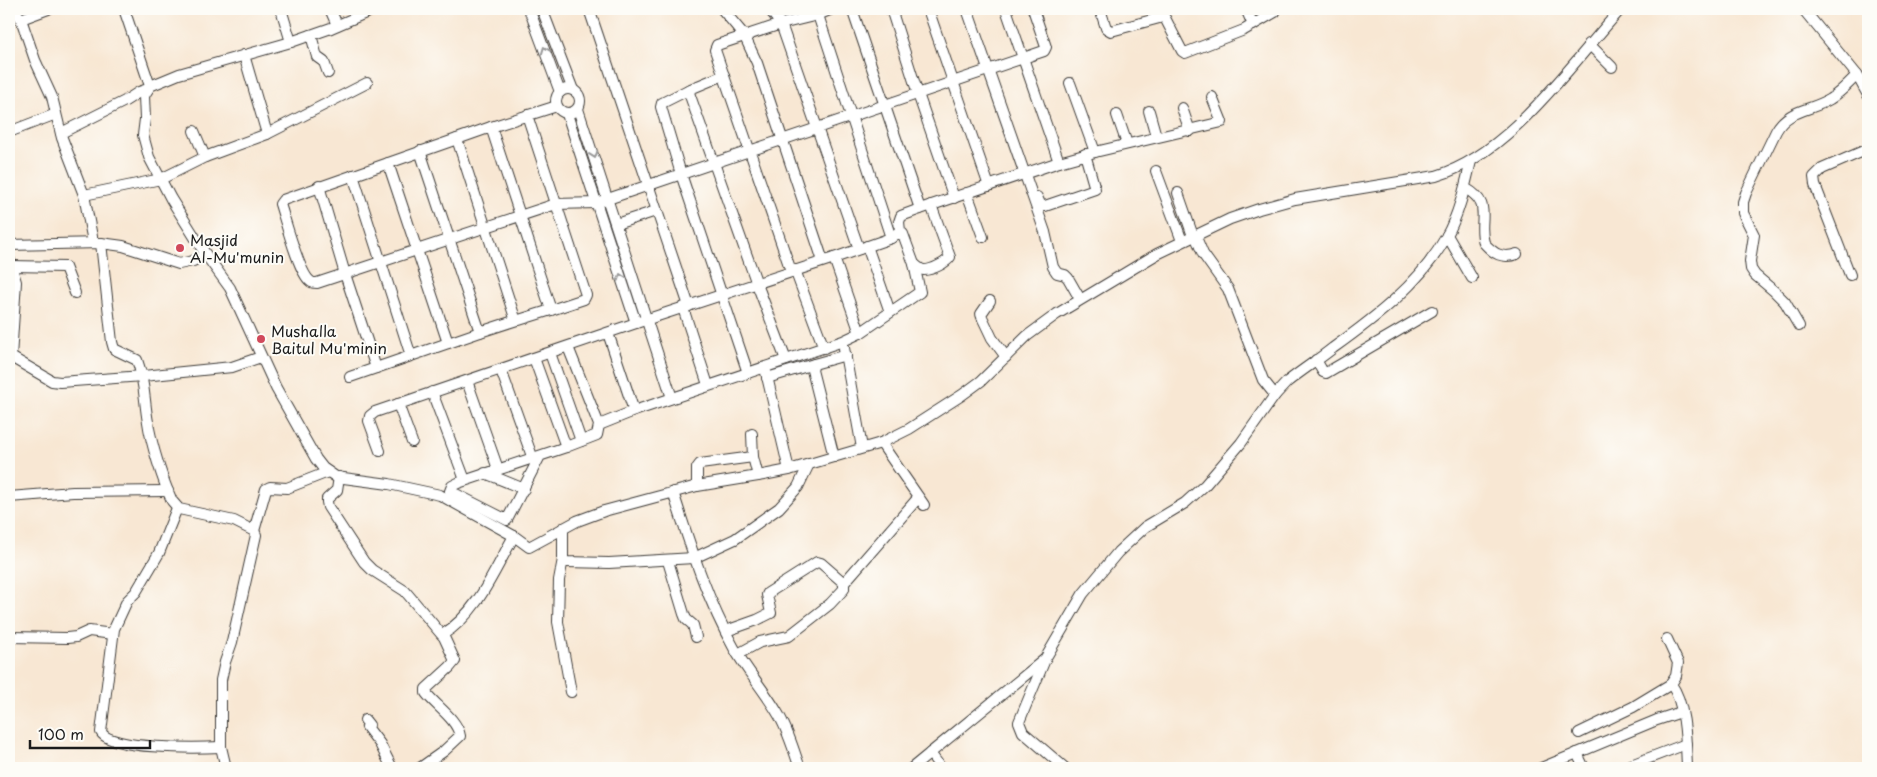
<svg xmlns="http://www.w3.org/2000/svg" width="1877" height="777" viewBox="0 0 1877 777" font-family="'Playpen Sans',sans-serif">
  <rect width="100%" height="100%" fill="#fdfcf7"/>
  <filter id="ink" filterUnits="userSpaceOnUse"><feTurbulence type="fractalNoise" baseFrequency=".02" numOctaves="2"/><feDisplacementMap in="SourceGraphic" scale="10" xChannelSelector="R" yChannelSelector="G"/><feConvolveMatrix kernelMatrix="1 2 1 2 8 2 1 2 1" color-interpolation-filters="sRGB"/></filter>
  <filter id="wash" filterUnits="userSpaceOnUse"><feTurbulence type="fractalNoise" baseFrequency=".0096" numOctaves="4" result="noise"/><feDisplacementMap in="SourceGraphic" scale="20" xChannelSelector="R" yChannelSelector="G"/><feGaussianBlur stdDeviation="1.12" result="paint"/><feColorMatrix in="noise" values="0 0 0 0 0 0 0 0 0 0 0 0 0 0 0 0 0 1.4 0 .05"/><feComposite in="paint" operator="in"/></filter>
  <g filter="url(#wash)">
    <rect width="100%" height="100%" fill="#f8e7d3"/>
  </g>
  <g filter="url(#ink)">
    <g fill="none" stroke-linecap="round" stroke-linejoin="round">
      <g stroke="#3d3a37" stroke-width="12">
        <g id="street">
          <path d="M 14,9 L 21,19 L 35,60 L 52,97 L 62,138 L 84,195 L 93,242"/>
          <path d="M 124,9 L 150,86"/>
          <path d="M 281,9 L 291,42"/>
          <path d="M 330,9 L 337,25"/>
          <path d="M 375,9 L 331,28 L 291,42 L 179,74 L 150,86 L 144,96 L 145,119 L 143,135 L 149,157 L 171,199 L 206,255 L 230,288 L 276,388 L 316,459 L 323,468 L 336,477 L 389,484 L 440,495 L 514,536 L 529,547 L 577,521 L 604,511 L 697,486 L 758,476 L 789,470 L 881,443 L 909,429 L 962,395 L 981,381 L 1027,336 L 1057,314 L 1157,254 L 1230,219 L 1259,209 L 1295,199 L 1436,176 C 1509,155 1571,64 1621,9"/>
          <path d="M 529,9 L 560,92"/>
          <path d="M 542,9 L 573,90"/>
          <path d="M 589,9 L 689,306"/>
          <path d="M 722,9 L 744,35 L 757,63 L 823,261"/>
          <path d="M 769,9 L 781,24 L 859,249"/>
          <path d="M 852,9 L 920,209"/>
          <path d="M 891,9 L 918,94 L 954,198"/>
          <path d="M 928,9 L 989,186"/>
          <path d="M 967,9 L 1045,232 L 1053,267 L 1057,273 L 1065,275 L 1068,278 L 1080,299"/>
          <path d="M 1006,9 L 1059,162"/>
          <path d="M 1100,9 L 1106,28 L 1111,31 L 1163,17 L 1165,18 L 1182,51 L 1185,53 L 1244,30 L 1275,12 L 1276,9"/>
          <path d="M 1246,9 L 1253,25"/>
          <path d="M 1803,9 L 1857,75 L 1868,95"/>
          <path d="M 818,15 L 891,238"/>
          <path d="M 21,19 L 48,9"/>
          <path d="M 311,35 L 317,57 L 324,62 L 328,73"/>
          <path d="M 1589,44 L 1612,67"/>
          <path d="M 244,55 L 267,134 L 367,83"/>
          <path d="M 724,75 L 688,90 L 757,284 L 786,360"/>
          <circle cx="568" cy="101" r="12"/>
          <path d="M 688,90 L 662,103 L 661,107 L 681,174 L 748,373"/>
          <path d="M 1182,108 L 1190,131"/>
          <path d="M 578,109 L 672,398"/>
          <path d="M 1149,111 L 1156,136"/>
          <path d="M 567,114 L 636,323"/>
          <path d="M 527,115 L 586,295 L 584,299 L 551,310 L 491,127 L 557,106"/>
          <path d="M 1117,115 L 1127,144"/>
          <path d="M 491,127 L 457,139 L 515,318 L 519,320 L 551,310"/>
          <path d="M 194,131 L 205,157"/>
          <path d="M 9,132 L 56,114"/>
          <path d="M 61,133 L 125,101 L 139,92 L 148,89"/>
          <path d="M 457,139 L 283,200 L 280,204 C 285,219 299,273 310,281 C 312,283 313,283 317,283 L 556,204 L 596,203 L 1044,51 L 1046,47 L 1033,9"/>
          <path d="M 1095,152 L 1222,122 L 1212,97"/>
          <path d="M 388,163 L 448,343"/>
          <path d="M 1156,171 L 1182,241"/>
          <path d="M 353,175 L 411,356"/>
          <path d="M 319,186 L 345,274 L 376,368"/>
          <path d="M 1465,188 C 1494,204 1477,219 1484,243 C 1494,254 1502,259 1517,254"/>
          <path d="M 967,193 L 983,237"/>
          <path d="M 1178,193 L 1193,236"/>
          <path d="M 84,195 L 161,179 L 205,157 L 267,134"/>
          <path d="M 1037,197 L 1041,206 L 1045,206 L 1095,189 L 1085,154"/>
          <path d="M 616,224 L 656,211"/>
          <path d="M 900,231 L 899,222 L 901,216 L 920,209 L 1059,162 L 1095,152 L 1070,83"/>
          <path d="M 1195,235 L 1203,254 L 1228,289 L 1263,380 L 1275,395"/>
          <path d="M 1447,235 L 1472,278"/>
          <path d="M 101,243 L 112,342 L 114,349 L 137,360 C 145,381 144,401 148,422 C 151,444 163,481 172,501 L 179,509 L 234,521 L 254,531 L 256,535 L 232,642 L 225,662 L 221,680 L 221,747 L 226,768"/>
          <path d="M 9,245 L 101,243 L 123,246 L 179,264 L 193,261 L 206,255"/>
          <path d="M 867,246 L 890,312"/>
          <path d="M 9,258 L 16,282 L 11,357 L 9,359"/>
          <path d="M 834,258 L 860,333"/>
          <path d="M 914,264 C 917,266 920,270 924,270 C 932,270 946,263 950,257 L 931,205"/>
          <path d="M 11,266 L 65,267 L 75,293"/>
          <path d="M 795,270 L 824,348"/>
          <path d="M 791,271 L 715,50 L 717,45 L 781,24 L 818,15 L 832,9"/>
          <path d="M 1850,275 L 1815,185 L 1814,177 L 1822,169 L 1868,149"/>
          <path d="M 990,301 L 981,314 L 982,317 L 992,338 L 1006,357"/>
          <path d="M 683,308 L 708,385"/>
          <path d="M 1799,326 L 1785,302 L 1774,291 L 1755,275 L 1751,269 L 1750,261 L 1754,235 L 1743,213 L 1743,202 L 1746,193 L 1776,131 C 1788,109 1811,111 1830,99 C 1840,93 1849,83 1857,75"/>
          <path d="M 480,332 L 517,320"/>
          <path d="M 608,333 L 634,411"/>
          <path d="M 844,348 L 862,448"/>
          <path d="M 550,353 L 581,441"/>
          <path d="M 11,357 L 52,381 L 60,382 L 143,376 L 232,367 L 261,357"/>
          <path d="M 534,358 L 566,447"/>
          <path d="M 1316,360 L 1323,372 L 1326,373 L 1432,311"/>
          <path d="M 765,368 L 789,470"/>
          <path d="M 501,370 L 533,459"/>
          <path d="M 350,377 L 480,332 L 420,151"/>
          <path d="M 767,378 L 814,364"/>
          <path d="M 467,381 L 498,469"/>
          <path d="M 432,392 L 465,480"/>
          <path d="M 398,404 L 412,442"/>
          <path d="M 752,434 L 753,457 L 758,476"/>
          <path d="M 881,443 L 924,505"/>
          <path d="M 380,451 L 369,421 L 370,416 L 375,412 L 636,323 L 834,258 L 891,238 L 900,231 L 903,234 L 914,264 L 920,292 L 860,333 L 843,341 L 634,411 L 599,425"/>
          <path d="M 540,456 L 507,520 L 450,491 L 452,486 L 458,483 L 566,447 L 597,435 L 599,425 L 568,347"/>
          <path d="M 834,457 L 812,370 L 814,364 L 846,355"/>
          <path d="M 485,473 L 524,489"/>
          <path d="M 339,477 L 337,490 L 327,499 L 327,502 L 328,507 L 364,562 L 372,570 L 405,591 L 442,635 C 478,613 494,571 514,536"/>
          <path d="M 697,486 L 697,468 L 700,464 L 753,457"/>
          <path d="M 673,492 C 690,545 707,600 734,648 C 747,671 764,690 777,712 C 788,729 793,749 800,768"/>
          <path d="M 9,497 L 73,492 L 168,491"/>
          <path d="M 177,508 L 159,553 L 136,592 L 127,601 L 114,629 L 101,732 C 109,750 201,748 221,747"/>
          <path d="M 563,528 L 563,559 L 566,562 L 609,563 L 694,558 L 735,539 L 779,508 L 798,487 L 809,464"/>
          <path d="M 254,531 L 266,489 L 270,487 L 287,488 L 328,472"/>
          <path d="M 563,559 L 559,580 L 558,622 L 571,692"/>
          <path d="M 668,561 L 684,614 L 686,619 L 693,625 L 696,637"/>
          <path d="M 726,631 L 757,620 L 771,613 L 767,595 L 768,593 L 817,562 L 821,563 L 844,583"/>
          <path d="M 9,637 L 67,638 L 76,637 L 89,631 L 113,634"/>
          <path d="M 738,654 L 760,642 L 789,636 L 830,604 L 844,589 L 844,583 L 918,498"/>
          <path d="M 1044,662 L 1019,722 L 1023,732 L 1065,768"/>
          <path d="M 1671,684 C 1686,704 1686,743 1687,768"/>
          <path d="M 365,720 L 369,725 L 367,727 L 380,744 L 392,768"/>
          <path d="M 1579,733 L 1633,707 L 1671,684 L 1676,676 L 1678,663 L 1667,639"/>
          <path d="M 930,753 L 941,768"/>
          <path d="M 1577,753 L 1584,768"/>
          <path d="M 420,768 L 444,751 L 460,736 C 457,719 436,706 426,693 L 426,689 L 450,667 L 455,661 L 443,635"/>
          <path d="M 912,768 L 1045,659 L 1083,594 L 1118,552 L 1145,527 L 1185,503 L 1205,485 L 1241,443 L 1275,395 L 1287,382 C 1302,370 1318,360 1333,348 C 1375,318 1421,283 1446,237 C 1459,214 1465,187 1471,161"/>
          <path d="M 1541,768 L 1657,720 L 1681,712"/>
          <path d="M 1623,768 L 1686,744"/>
        </g>
      </g>
      <use href="#street" stroke="#fff" stroke-width="10"/>
    </g>
    <defs><path id="oneway-chevron" d="M-2-3.5L2.5 0L-2 3.5" fill="none" stroke-width="1.6" stroke-linecap="round" stroke-linejoin="round" transform="scale(1.25)"/></defs>
    <g stroke="#999">
      <use href="#oneway-chevron" transform="translate(545 50) rotate(-111)"/>
      <use href="#oneway-chevron" transform="translate(594 155) rotate(71)"/>
      <use href="#oneway-chevron" transform="translate(621 277) rotate(-109)"/>
    </g>
  </g>
  <g fill="#d1495b" stroke="#fdfcf7" stroke-width="2">
    <circle cx="180" cy="248" r="5"/>
    <circle cx="261" cy="339" r="5"/>
  </g>
  <g text-anchor="middle" dominant-baseline="central" stroke-width="4" stroke-linejoin="round" paint-order="stroke">
    <g font-size="15" fill="#1c1c1c" stroke="#fdfcf7" text-anchor="start">
      <text x="190" y="239">Masjid<tspan x="190" dy="17">Al-Mu'munin</tspan></text>
      <text x="271" y="330">Mushalla<tspan x="271" dy="17">Baitul Mu'minin</tspan></text>
    </g>
  </g>
  <rect width="1877" height="777" fill="none" stroke="#fdfcf7" stroke-width="30"/>
  <path d="M30 740v8h120v-8" fill="none" stroke="#1c1c1c" stroke-width="2.5"/>
  <text x="38" y="740" font-size="15" fill="#1c1c1c" stroke="#fdfcf7" stroke-width="4" paint-order="stroke">100 m</text>
</svg>
